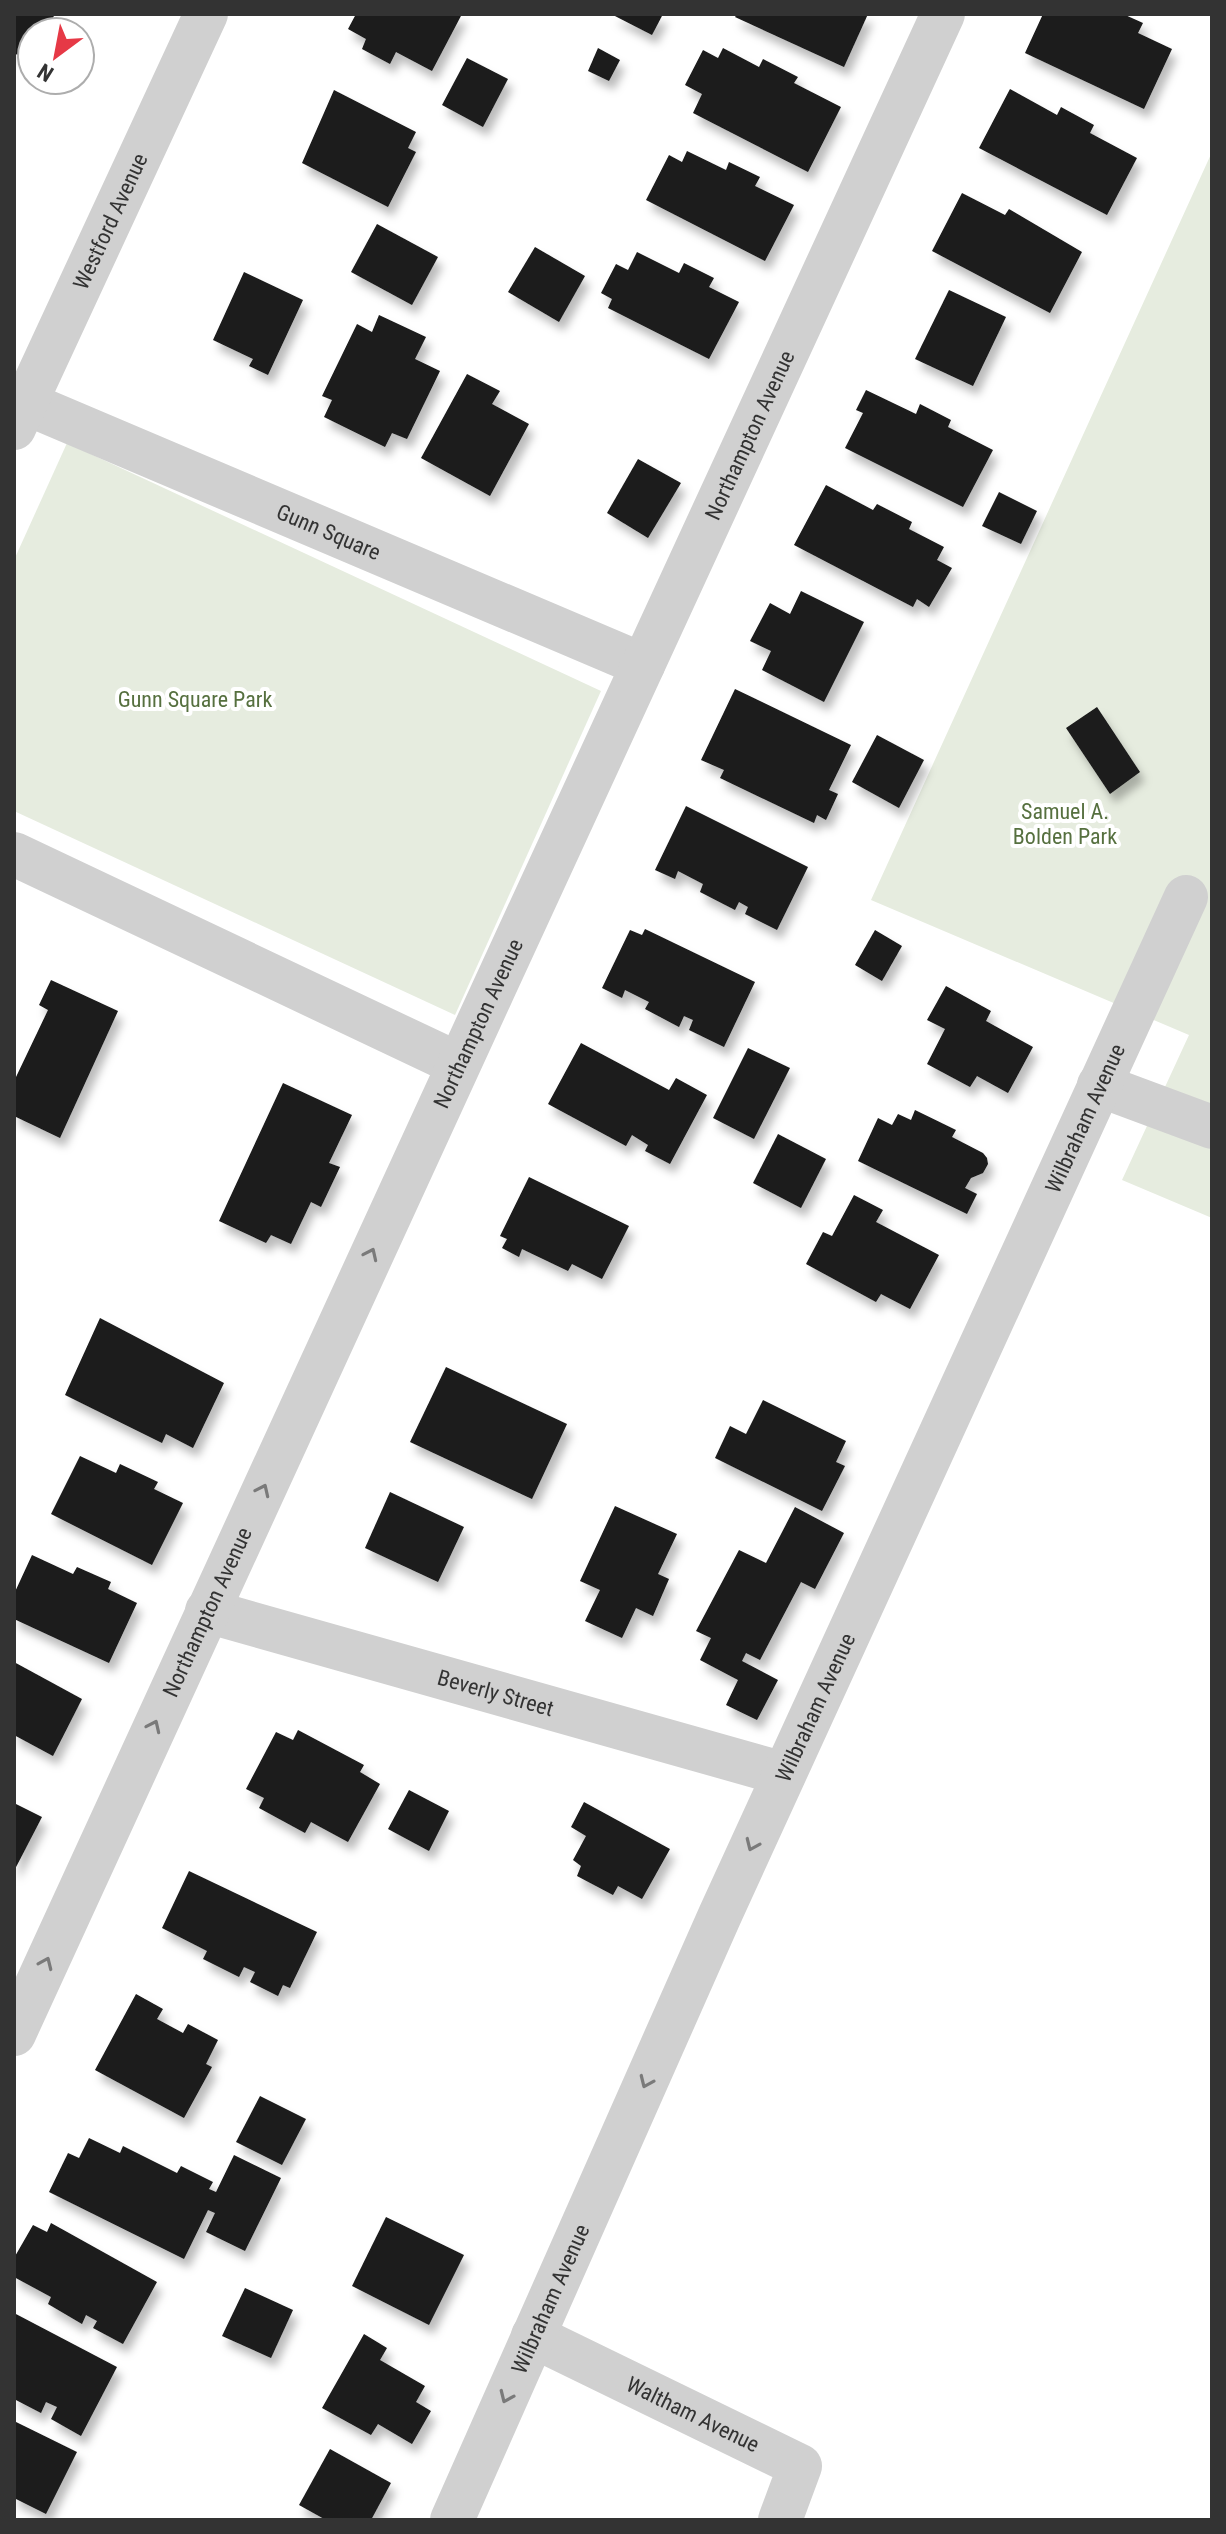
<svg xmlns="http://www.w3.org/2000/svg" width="1226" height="2534" viewBox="0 0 1226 2534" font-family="'Roboto Condensed',sans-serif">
  <defs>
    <filter id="shadow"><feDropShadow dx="5" dy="9" stdDeviation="4" flood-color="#0004"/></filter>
  </defs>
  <rect width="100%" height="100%" fill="#fff"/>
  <g fill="#e6ecdf">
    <path d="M 1212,152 L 1212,1218 L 1122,1180 L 1189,1035 L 871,900 Z"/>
    <path d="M 67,443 L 601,691 L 455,1015 L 14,811 L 14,560 Z"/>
  </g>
  <g fill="#1a1a1a" filter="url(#shadow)">
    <path d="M 14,14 L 55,14 L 50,23 L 66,32 L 32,32 L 32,63 L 14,53 Z"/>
    <path d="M 356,14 L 462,14 L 432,71 L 396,52 L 390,64 L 362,49 L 366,39 L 348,29 Z"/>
    <path d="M 611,14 L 663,14 L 652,35 Z"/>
    <path d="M 737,14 L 868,14 L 844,67 L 735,17 Z"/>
    <path d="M 1043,14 L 1123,14 L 1143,23 L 1138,33 L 1172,49 L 1144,109 L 1025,53 Z"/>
    <path d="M 598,48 L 620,60 L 609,81 L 588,71 Z"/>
    <path d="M 723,48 L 759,67 L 763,59 L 798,77 L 794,83 L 841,107 L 808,172 L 693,113 L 702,94 L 685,85 L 703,50 L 718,58 Z"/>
    <path d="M 467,58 L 508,79 L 483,127 L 442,105 Z"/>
    <path d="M 1010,89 L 1057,115 L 1061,107 L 1094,125 L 1090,133 L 1137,158 L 1107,215 L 979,148 Z"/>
    <path d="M 334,90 L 416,132 L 408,148 L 416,152 L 388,207 L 302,163 Z"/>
    <path d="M 687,151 L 726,170 L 729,162 L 760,177 L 755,186 L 794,205 L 765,261 L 646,200 L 669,155 L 682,162 Z"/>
    <path d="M 962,193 L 1005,215 L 1009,209 L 1082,252 L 1050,313 L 932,251 Z"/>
    <path d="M 377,224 L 438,257 L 412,305 L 351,272 Z"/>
    <path d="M 535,247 L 585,276 L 559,322 L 508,292 Z"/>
    <path d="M 637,252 L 679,273 L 684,263 L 714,278 L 709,287 L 739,302 L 709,359 L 608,308 L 612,299 L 601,293 L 616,264 L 628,270 Z"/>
    <path d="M 244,272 L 303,300 L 268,375 L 249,366 L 253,359 L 213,340 Z"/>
    <path d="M 949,290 L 1006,317 L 973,386 L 915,359 Z"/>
    <path d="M 379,315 L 426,337 L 415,359 L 440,371 L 407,439 L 392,433 L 385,447 L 324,417 L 332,400 L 322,396 L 357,324 L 372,332 Z"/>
    <path d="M 467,374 L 500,391 L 492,404 L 529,424 L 490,496 L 421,458 Z"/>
    <path d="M 866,390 L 916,414 L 920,404 L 951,420 L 948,427 L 993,450 L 963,507 L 845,448 L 863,413 L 856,410 Z"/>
    <path d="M 638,459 L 681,483 L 648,538 L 607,513 Z"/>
    <path d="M 826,485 L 873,510 L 877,504 L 912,522 L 909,529 L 944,547 L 937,560 L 952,568 L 929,607 L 917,599 L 913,607 L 794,545 Z"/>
    <path d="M 999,492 L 1037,511 L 1021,544 L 982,526 Z"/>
    <path d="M 801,591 L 864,622 L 824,702 L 762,670 L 771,651 L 750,641 L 770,603 L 790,614 Z"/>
    <path d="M 735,689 L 851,745 L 829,790 L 838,794 L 826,820 L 817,815 L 814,823 L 720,778 L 724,770 L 701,760 Z"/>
    <path d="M 1097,707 L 1140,772 L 1110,794 L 1066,728 Z"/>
    <path d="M 877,735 L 924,760 L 899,808 L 852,782 Z"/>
    <path d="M 686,806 L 808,867 L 777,930 L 745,914 L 748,907 L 739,902 L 735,910 L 700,892 L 703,884 L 678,871 L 675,879 L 655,870 Z"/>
    <path d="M 645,929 L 755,982 L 724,1047 L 689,1030 L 693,1020 L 684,1016 L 679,1027 L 645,1009 L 649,1002 L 625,990 L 622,998 L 602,988 L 630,930 L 642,935 Z"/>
    <path d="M 875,930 L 902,946 L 882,981 L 855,965 Z"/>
    <path d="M 51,980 L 118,1011 L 60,1138 L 14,1116 L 14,1076 L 16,1077 L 48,1010 L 39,1005 Z"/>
    <path d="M 946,986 L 991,1011 L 986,1021 L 1033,1047 L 1008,1093 L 977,1076 L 970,1087 L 927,1064 L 945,1029 L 927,1020 Z"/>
    <path d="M 581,1043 L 669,1090 L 676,1078 L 707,1095 L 670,1164 L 645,1151 L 648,1145 L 632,1135 L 626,1146 L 548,1104 Z"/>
    <path d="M 748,1048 L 790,1068 L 754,1139 L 713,1118 Z"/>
    <path d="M 283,1083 L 352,1115 L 329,1163 L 340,1167 L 321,1207 L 311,1202 L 291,1244 L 271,1235 L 266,1243 L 219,1221 Z"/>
    <path d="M 915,1110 L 956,1130 L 952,1137 L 983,1153 L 987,1158 L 988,1164 L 983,1173 L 971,1178 L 965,1188 L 977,1194 L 967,1214 L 858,1161 L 878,1118 L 892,1125 L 898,1114 L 911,1120 Z"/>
    <path d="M 778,1134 L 826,1159 L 801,1208 L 753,1183 Z"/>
    <path d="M 529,1177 L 629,1226 L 602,1279 L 572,1264 L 568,1271 L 522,1249 L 519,1257 L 502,1248 L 507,1239 L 500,1236 Z"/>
    <path d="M 854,1195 L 883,1210 L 876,1222 L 939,1255 L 910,1309 L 881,1294 L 876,1302 L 806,1264 L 823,1232 L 832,1236 Z"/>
    <path d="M 100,1318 L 224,1383 L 193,1448 L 166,1434 L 162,1443 L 65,1395 Z"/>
    <path d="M 446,1367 L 567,1424 L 532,1499 L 410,1442 Z"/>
    <path d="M 763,1400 L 846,1441 L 836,1462 L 845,1466 L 822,1511 L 715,1458 L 730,1426 L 746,1434 Z"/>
    <path d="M 80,1456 L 116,1473 L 120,1464 L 158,1482 L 154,1489 L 183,1503 L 152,1565 L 51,1514 Z"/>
    <path d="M 390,1492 L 464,1527 L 438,1582 L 365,1548 Z"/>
    <path d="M 615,1506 L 677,1534 L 658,1574 L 669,1579 L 653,1616 L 636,1608 L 622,1638 L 585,1621 L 600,1590 L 580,1581 Z"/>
    <path d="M 795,1507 L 844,1533 L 815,1589 L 801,1582 L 760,1660 L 746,1653 L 742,1661 L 778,1680 L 757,1720 L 726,1705 L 738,1680 L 700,1660 L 711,1638 L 696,1631 L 739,1550 L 766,1563 Z"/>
    <path d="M 32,1555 L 73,1574 L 77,1567 L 111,1582 L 108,1589 L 137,1603 L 109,1663 L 14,1619 L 14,1594 Z"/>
    <path d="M 14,1662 L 82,1699 L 53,1756 L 14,1735 Z"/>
    <path d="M 298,1730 L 364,1765 L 360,1772 L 380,1784 L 348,1842 L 311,1822 L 305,1833 L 259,1808 L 264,1798 L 246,1789 L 276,1732 L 293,1740 Z"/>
    <path d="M 409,1790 L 449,1811 L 429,1851 L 388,1829 Z"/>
    <path d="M 584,1802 L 670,1849 L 642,1899 L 618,1886 L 613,1895 L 577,1876 L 581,1866 L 573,1860 L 586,1836 L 571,1827 Z"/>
    <path d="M 14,1803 L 42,1817 L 14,1871 Z"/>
    <path d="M 189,1871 L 317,1932 L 290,1988 L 283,1985 L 278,1996 L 250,1982 L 255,1972 L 244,1967 L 239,1977 L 203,1959 L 207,1951 L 162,1928 Z"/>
    <path d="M 136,1994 L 163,2009 L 157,2019 L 183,2033 L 188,2024 L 218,2040 L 206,2064 L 212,2067 L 184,2118 L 95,2070 Z"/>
    <path d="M 260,2096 L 306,2119 L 282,2165 L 236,2142 Z"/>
    <path d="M 89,2138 L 120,2153 L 123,2146 L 177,2173 L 181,2166 L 213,2182 L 209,2189 L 216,2192 L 234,2155 L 281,2178 L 245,2251 L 206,2232 L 215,2213 L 208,2210 L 184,2259 L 49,2192 L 68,2153 L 79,2158 Z"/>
    <path d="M 386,2217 L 464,2255 L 429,2325 L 352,2286 Z"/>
    <path d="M 51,2223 L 157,2282 L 123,2344 L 93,2328 L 97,2321 L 86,2315 L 82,2324 L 48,2304 L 51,2297 L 14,2277 L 14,2258 L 33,2225 L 47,2232 Z"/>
    <path d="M 245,2288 L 293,2310 L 271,2358 L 222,2336 Z"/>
    <path d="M 14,2313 L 117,2367 L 81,2436 L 51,2419 L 57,2407 L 46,2402 L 41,2413 L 14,2399 Z"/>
    <path d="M 364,2334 L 387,2348 L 380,2360 L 425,2386 L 416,2402 L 431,2411 L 412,2444 L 378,2424 L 371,2435 L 322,2408 Z"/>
    <path d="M 14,2421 L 77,2452 L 46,2514 L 14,2498 Z"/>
    <path d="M 330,2449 L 391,2483 L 371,2520 L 326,2520 L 299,2505 Z"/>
  </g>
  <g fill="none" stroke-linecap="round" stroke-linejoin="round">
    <g stroke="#d0d0d0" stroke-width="44">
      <path id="s1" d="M 14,398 L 643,665"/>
      <path id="s2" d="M 14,428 L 206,14"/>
      <path d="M 14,854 L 458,1064"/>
      <path d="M 1099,1085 L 1212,1127"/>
      <path id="s3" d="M 207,1611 L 784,1774"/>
      <path id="s4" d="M 14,2034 C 321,1359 634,688 943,14"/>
      <path id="s5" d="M 533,2336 L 800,2466 L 780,2520"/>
      <path id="s6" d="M 452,2520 L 720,1915 L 1186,897"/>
    </g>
  </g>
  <defs><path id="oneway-chevron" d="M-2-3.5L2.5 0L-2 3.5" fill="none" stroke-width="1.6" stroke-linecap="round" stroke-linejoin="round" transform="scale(2)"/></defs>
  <g stroke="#7a7a7a">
    <use href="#oneway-chevron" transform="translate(371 1254) rotate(-65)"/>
    <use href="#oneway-chevron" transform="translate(263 1490) rotate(-65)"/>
    <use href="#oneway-chevron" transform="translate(154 1726) rotate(-65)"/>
    <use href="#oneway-chevron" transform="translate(752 1845) rotate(114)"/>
    <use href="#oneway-chevron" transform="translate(46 1963) rotate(-66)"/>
    <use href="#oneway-chevron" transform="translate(646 2082) rotate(114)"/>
    <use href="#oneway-chevron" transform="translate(506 2397) rotate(114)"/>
  </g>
  <g text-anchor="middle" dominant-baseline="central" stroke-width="8" stroke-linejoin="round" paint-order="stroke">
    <g font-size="22" fill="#333" stroke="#fff">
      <text stroke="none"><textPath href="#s2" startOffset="228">Westford Avenue</textPath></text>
      <text stroke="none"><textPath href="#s4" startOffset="1760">Northampton Avenue</textPath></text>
      <text stroke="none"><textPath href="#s1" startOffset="342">Gunn Square</textPath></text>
      <text stroke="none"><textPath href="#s4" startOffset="1112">Northampton Avenue</textPath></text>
      <text stroke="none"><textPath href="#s6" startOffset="1538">Wilbraham Avenue</textPath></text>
      <text stroke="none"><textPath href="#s4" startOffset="464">Northampton Avenue</textPath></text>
      <text stroke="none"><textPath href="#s3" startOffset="300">Beverly Street</textPath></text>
      <text stroke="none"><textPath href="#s6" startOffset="890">Wilbraham Avenue</textPath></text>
      <text stroke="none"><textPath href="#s6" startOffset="242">Wilbraham Avenue</textPath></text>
      <text stroke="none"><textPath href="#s5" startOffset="178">Waltham Avenue</textPath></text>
    </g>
    <g font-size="22" fill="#56703f" stroke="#fff">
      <text x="195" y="699">Gunn Square Park</text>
      <text x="1065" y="811">Samuel A.<tspan x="1065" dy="25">Bolden Park</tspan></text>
    </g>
  </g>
  <rect width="1226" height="2534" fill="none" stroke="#333333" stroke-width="32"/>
  <g transform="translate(56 56) rotate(212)"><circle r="38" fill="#ffffff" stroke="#adadad" stroke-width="2"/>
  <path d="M0-6L14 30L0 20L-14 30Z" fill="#e63946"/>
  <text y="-12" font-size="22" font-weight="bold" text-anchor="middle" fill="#333333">N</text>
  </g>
</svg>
